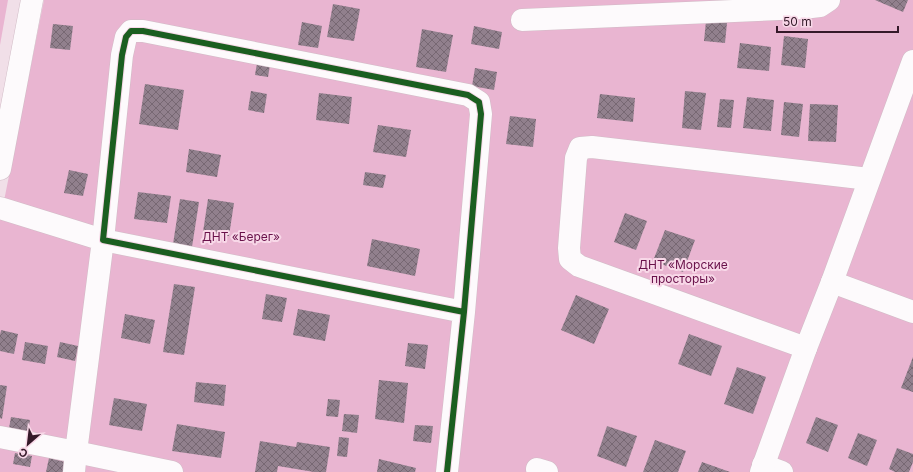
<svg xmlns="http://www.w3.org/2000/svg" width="913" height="472" viewBox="0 0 913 472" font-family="Inter,sans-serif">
  <defs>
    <pattern id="building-cross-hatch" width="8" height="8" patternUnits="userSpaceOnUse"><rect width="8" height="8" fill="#91808d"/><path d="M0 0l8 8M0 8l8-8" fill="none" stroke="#776873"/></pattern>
  </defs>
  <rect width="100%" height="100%" fill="#f1dfe8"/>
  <g fill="#e9b5d1">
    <path d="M 0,0 L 8,0 L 0,45 Z"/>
    <path d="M 44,0 L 913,0 L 913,472 L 0,472 L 0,213 L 2,211 Z"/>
  </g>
  <g fill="url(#building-cross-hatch)">
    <path d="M 875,0 L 908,0 L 903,12 Z"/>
    <path d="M 333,4 L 360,9 L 354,41 L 327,37 Z"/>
    <path d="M 706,21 L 727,23 L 725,43 L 704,41 Z"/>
    <path d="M 302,22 L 322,26 L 318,48 L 298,45 Z"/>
    <path d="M 53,24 L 73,26 L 70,50 L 50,48 Z"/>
    <path d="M 474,26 L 502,32 L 499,49 L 471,44 Z"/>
    <path d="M 422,29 L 453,35 L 446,72 L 416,67 Z"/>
    <path d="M 784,36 L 808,39 L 805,68 L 781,65 Z"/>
    <path d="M 740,43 L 771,47 L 769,71 L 737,68 Z"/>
    <path d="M 257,63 L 270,65 L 268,77 L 255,75 Z"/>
    <path d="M 475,68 L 497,72 L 494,90 L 472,86 Z"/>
    <path d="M 145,84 L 184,90 L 178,130 L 139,124 Z"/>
    <path d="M 251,91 L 267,94 L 264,113 L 248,110 Z"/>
    <path d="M 685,91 L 706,93 L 701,130 L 682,128 Z"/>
    <path d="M 319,93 L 352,97 L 349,124 L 316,120 Z"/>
    <path d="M 600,94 L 635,98 L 633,122 L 597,118 Z"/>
    <path d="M 747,97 L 774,100 L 771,131 L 743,128 Z"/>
    <path d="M 720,99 L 734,100 L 731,128 L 717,127 Z"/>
    <path d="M 784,102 L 803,104 L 799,137 L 781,135 Z"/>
    <path d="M 810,104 L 838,105 L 836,142 L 808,141 Z"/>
    <path d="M 510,116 L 536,119 L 533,147 L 506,144 Z"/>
    <path d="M 378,125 L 411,130 L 406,157 L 373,152 Z"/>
    <path d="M 189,149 L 221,155 L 217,177 L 186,172 Z"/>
    <path d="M 69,170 L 88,174 L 83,196 L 64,193 Z"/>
    <path d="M 365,172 L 386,175 L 383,188 L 363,185 Z"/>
    <path d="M 138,192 L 171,196 L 167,223 L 134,219 Z"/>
    <path d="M 180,199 L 199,202 L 192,247 L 173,244 Z"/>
    <path d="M 208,199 L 234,203 L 229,236 L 203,232 Z"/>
    <path d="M 625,213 L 647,221 L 636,250 L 614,242 Z"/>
    <path d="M 665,230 L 695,240 L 683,272 L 653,261 Z"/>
    <path d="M 372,239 L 420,249 L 415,276 L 367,266 Z"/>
    <path d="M 174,284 L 195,287 L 184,355 L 163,352 Z"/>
    <path d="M 266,294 L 287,298 L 282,322 L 262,319 Z"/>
    <path d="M 576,295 L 609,309 L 594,344 L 561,330 Z"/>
    <path d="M 298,309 L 330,315 L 325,341 L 293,335 Z"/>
    <path d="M 125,314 L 155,320 L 150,344 L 121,338 Z"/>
    <path d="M 1,330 L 18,334 L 14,354 L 0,351 L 0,335 Z"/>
    <path d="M 689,334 L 722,346 L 711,376 L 678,364 Z"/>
    <path d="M 25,342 L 48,346 L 45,364 L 22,360 Z"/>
    <path d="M 60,342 L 78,346 L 75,361 L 57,357 Z"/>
    <path d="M 408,343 L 428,345 L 425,369 L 405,366 Z"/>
    <path d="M 913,357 L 913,392 L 901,388 Z"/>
    <path d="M 737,367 L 766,377 L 753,414 L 724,404 Z"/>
    <path d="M 379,380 L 408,383 L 404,423 L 375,419 Z"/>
    <path d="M 196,382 L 226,385 L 224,406 L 194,402 Z"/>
    <path d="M 0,385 L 7,386 L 2,419 L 0,418 Z"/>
    <path d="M 114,398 L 147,404 L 142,431 L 109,425 Z"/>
    <path d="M 328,399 L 340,400 L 338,417 L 326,416 Z"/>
    <path d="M 344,414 L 359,415 L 357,433 L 342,431 Z"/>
    <path d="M 11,417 L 30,420 L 28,432 L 9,428 Z"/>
    <path d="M 816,417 L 838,425 L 828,452 L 806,443 Z"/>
    <path d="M 177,424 L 225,432 L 221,458 L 172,451 Z"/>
    <path d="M 415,425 L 433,426 L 431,443 L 413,441 Z"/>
    <path d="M 607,426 L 637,436 L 626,467 L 597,456 Z"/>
    <path d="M 858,433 L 877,440 L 867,466 L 848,458 Z"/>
    <path d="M 339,437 L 349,438 L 347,457 L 337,456 Z"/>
    <path d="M 655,440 L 686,451 L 678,472 L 643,472 Z"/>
    <path d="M 260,441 L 296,447 L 297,442 L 330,447 L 326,472 L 314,472 L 278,466 L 277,472 L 255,472 Z"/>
    <path d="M 897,448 L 913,454 L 913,462 L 909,472 L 895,472 L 889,469 Z"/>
    <path d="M 15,453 L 32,456 L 30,467 L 13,464 Z"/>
    <path d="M 49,458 L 65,462 L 63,472 L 46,472 Z"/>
    <path d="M 379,459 L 416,468 L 415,472 L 377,472 Z"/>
    <path d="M 702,462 L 730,472 L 698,472 Z"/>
  </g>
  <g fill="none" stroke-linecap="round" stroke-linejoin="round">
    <g stroke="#d1bbc6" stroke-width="23">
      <g id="minor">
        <path d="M 522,20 L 803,8 L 820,6 L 829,0"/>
        <path d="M 0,169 L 32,0"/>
        <path d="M 0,208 L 103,240 L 76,452 L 74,472"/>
        <path d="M 832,282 L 913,312"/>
        <path d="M 806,348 L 579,266 L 570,259 L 569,248 L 576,158 L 580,148 L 592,147 L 869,179"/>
        <path d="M 0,437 L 76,452 L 172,472"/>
        <path d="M 763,465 L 782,472"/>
        <path d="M 537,469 L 547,472"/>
        <path d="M 447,472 L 464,312 L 481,114 L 479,102 L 468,95 L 143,31 L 131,31 L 126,37 L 122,55 L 103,240 L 464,312"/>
        <path d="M 761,472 L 806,348 L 832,282 L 913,61"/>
      </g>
    </g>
    <use href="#minor" stroke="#fdfafc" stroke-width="22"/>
    <g stroke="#f8d8e8" stroke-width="8">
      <path id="cycleway" d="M 447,472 L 464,312 L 481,114 L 479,102 L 468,95 L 143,31 L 131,31 L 126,37 L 122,55 L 103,240 L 464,312"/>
    </g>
    <use href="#cycleway" stroke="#1b5e20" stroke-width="6"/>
  </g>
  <g text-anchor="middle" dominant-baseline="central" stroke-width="4" stroke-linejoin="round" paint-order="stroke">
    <g font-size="12" fill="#69114a" stroke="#f8d8e8">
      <text x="241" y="236">ДНТ «Берег»</text>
      <text x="683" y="264">ДНТ «Морские<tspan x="683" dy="14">просторы»</tspan></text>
    </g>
  </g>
  <g transform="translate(28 444) rotate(208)" stroke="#f8d8e8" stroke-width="3" paint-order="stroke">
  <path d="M0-3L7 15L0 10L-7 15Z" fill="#351929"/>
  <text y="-6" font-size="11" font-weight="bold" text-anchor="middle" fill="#351929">С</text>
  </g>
  <path d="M777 26v6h121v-6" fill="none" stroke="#351929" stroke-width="2"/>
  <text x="783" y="26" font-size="12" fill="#351929" stroke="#f8d8e8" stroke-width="3" paint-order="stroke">50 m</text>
</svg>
